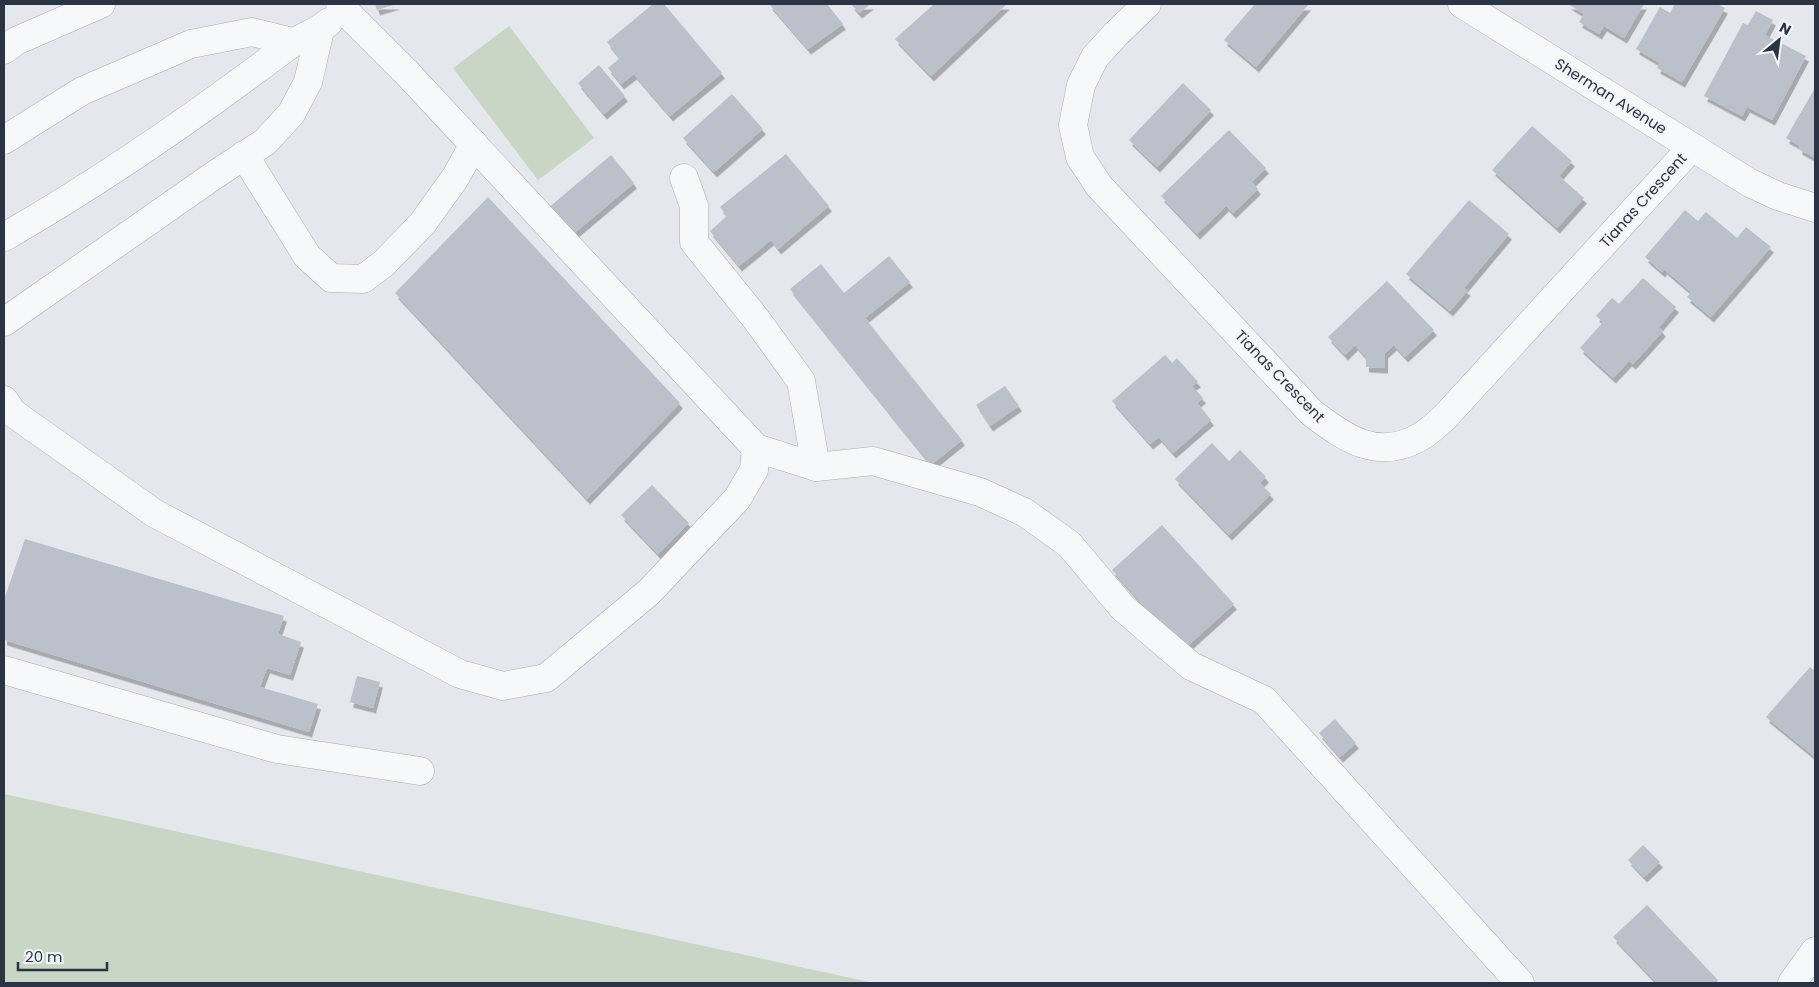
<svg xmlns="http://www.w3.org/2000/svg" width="1819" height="987" viewBox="0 0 1819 987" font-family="Poppins,sans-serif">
  <defs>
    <filter id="shadow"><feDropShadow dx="3" dy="5.5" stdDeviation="0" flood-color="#0004"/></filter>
  </defs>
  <rect width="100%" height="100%" fill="#e4e7ec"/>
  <g fill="#c9d6c5">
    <path d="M 509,26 L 594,138 L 538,180 L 453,68 Z"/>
    <path d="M 4,794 L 874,983 L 4,983 Z"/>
  </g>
  <g fill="#bbc0ca" filter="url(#shadow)">
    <path d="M 375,4 L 397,4 L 377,10 Z"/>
    <path d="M 653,4 L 664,4 L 722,73 L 670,116 L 634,74 L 621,84 L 608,68 L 620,58 L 607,42 Z"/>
    <path d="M 769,4 L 827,4 L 843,24 L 808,49 Z"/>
    <path d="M 851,4 L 871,4 L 859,13 Z"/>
    <path d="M 934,4 L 1007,4 L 931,76 L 895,39 Z"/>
    <path d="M 1255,4 L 1308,5 L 1256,67 L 1224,40 Z"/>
    <path d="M 1568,4 L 1644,4 L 1624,38 L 1604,26 L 1599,34 L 1579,22 L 1584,14 Z"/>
    <path d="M 1675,4 L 1717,4 L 1725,8 L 1682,82 L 1657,68 L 1660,63 L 1636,49 L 1660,7 L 1670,13 Z"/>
    <path d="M 1756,11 L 1773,20 L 1765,35 L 1806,56 L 1772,120 L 1747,107 L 1742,116 L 1704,96 L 1743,23 L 1748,25 Z"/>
    <path d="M 599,65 L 625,96 L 604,114 L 578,83 Z"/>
    <path d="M 1183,83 L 1211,110 L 1157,167 L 1129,140 Z"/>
    <path d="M 1815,88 L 1815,158 L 1799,149 L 1800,146 L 1786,138 Z"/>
    <path d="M 732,94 L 763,129 L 714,172 L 683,138 Z"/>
    <path d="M 1532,126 L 1572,161 L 1559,176 L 1584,198 L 1557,228 L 1492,170 Z"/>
    <path d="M 1229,130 L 1266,168 L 1252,182 L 1258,189 L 1233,213 L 1226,206 L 1197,234 L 1161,196 Z"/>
    <path d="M 786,154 L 829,206 L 778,249 L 771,240 L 739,266 L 710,231 L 727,216 L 720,207 Z"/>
    <path d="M 611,155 L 634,183 L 571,236 L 547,209 Z"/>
    <path d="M 488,197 L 680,403 L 587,499 L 395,293 Z"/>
    <path d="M 1469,200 L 1509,234 L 1464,288 L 1468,290 L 1450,311 L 1406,274 Z"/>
    <path d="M 1685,210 L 1698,221 L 1706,212 L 1737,238 L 1746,227 L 1771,247 L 1711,317 L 1687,297 L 1691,292 L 1664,269 L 1662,272 L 1645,257 Z"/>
    <path d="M 889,256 L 910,282 L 865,318 L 962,440 L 931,465 L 790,289 L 821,264 L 844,293 Z"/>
    <path d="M 1643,278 L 1676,307 L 1659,327 L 1663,331 L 1633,364 L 1629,361 L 1613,378 L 1580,348 L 1603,322 L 1596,316 L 1612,298 L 1619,304 Z"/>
    <path d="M 1387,281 L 1434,330 L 1405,357 L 1394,345 L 1385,353 L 1385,368 L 1366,367 L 1366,357 L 1355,345 L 1345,355 L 1328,337 Z"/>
    <path d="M 1165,355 L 1172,363 L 1177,358 L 1198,382 L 1192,386 L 1203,398 L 1197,403 L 1211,420 L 1173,453 L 1159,437 L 1150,444 L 1112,401 Z"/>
    <path d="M 1005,386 L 1019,406 L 990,426 L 976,405 Z"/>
    <path d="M 1212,443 L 1229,461 L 1240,450 L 1266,477 L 1260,483 L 1271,494 L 1229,535 L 1175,479 Z"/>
    <path d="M 652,485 L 689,523 L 658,554 L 621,515 Z"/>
    <path d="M 1162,525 L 1234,604 L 1183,650 L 1112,570 Z"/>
    <path d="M 25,539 L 284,616 L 278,634 L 301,642 L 290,675 L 267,668 L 260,687 L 318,704 L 309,732 L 4,640 L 4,600 Z"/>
    <path d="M 1810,667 L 1815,671 L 1815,757 L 1766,717 Z"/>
    <path d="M 357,676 L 380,682 L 373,708 L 350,702 Z"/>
    <path d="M 1335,719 L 1356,743 L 1340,757 L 1319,733 Z"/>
    <path d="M 1643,845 L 1660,862 L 1644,877 L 1628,860 Z"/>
    <path d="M 1647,905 L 1718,980 L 1715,983 L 1657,983 L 1613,937 Z"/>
  </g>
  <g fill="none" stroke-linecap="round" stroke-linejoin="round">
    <g stroke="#a9aeb7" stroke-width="29">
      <g id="minor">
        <path d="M 340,4 L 344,10 L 407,73 L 756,448 L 816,467 L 873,461 L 980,492 L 1024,512 L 1069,544 L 1123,608 L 1191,666 L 1264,700 L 1520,983"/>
        <path d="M 1147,4 L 1116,34 L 1095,57 L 1081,85 L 1073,125 L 1080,157 L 1099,186 L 1312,413 C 1346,439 1378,461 1420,437 C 1429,432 1437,424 1444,418 L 1692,147"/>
        <path d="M 1462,4 L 1750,183 L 1778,196 L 1815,208"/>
        <path d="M 4,50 L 16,41 L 101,4"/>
        <path d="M 4,140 L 82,91 L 191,44 L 252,32 L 293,42"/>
        <path d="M 244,155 L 307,256 L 331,278 L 363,279 L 383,264 L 422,224 L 455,178 L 474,144"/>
        <path d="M 684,178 L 694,206 L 694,242 L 756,319 L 801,381 L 816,467"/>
        <path d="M 4,237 C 102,181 194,117 284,49 C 298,38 315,34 329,22"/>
        <path d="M 4,322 L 216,174 L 265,142 L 291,114 L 308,82 L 320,30"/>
        <path d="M 4,400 L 13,413 L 154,513 L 460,674 L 503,686 L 546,678 L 649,592 L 737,499 L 754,470 L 756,448"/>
        <path d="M 4,670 L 277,749 L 420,771"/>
        <path d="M 1792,983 L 1815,951"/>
      </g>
    </g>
    <use href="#minor" stroke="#f7f8fa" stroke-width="28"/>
  </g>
  <g text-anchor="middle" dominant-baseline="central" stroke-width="5" stroke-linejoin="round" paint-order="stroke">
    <g font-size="15" fill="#2b3445" stroke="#f4f6f9">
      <text transform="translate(1611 96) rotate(32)">Sherman Avenue</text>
      <text transform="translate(1643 200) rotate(-48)">Tianas Crescent</text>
      <text transform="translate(1280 376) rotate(46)">Tianas Crescent</text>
    </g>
  </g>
  <rect width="1819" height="987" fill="none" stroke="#2b3445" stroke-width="10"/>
  <g transform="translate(1779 40) rotate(29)" stroke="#f4f6f9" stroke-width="4" paint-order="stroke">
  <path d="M0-4L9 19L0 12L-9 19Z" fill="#2b3445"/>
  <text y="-8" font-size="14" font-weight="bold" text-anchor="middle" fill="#2b3445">N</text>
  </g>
  <path d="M18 962v8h89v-8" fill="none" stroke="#2b3445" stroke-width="2.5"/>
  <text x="25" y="962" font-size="15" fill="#2b3445" stroke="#f4f6f9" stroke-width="4" paint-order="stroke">20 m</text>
</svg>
